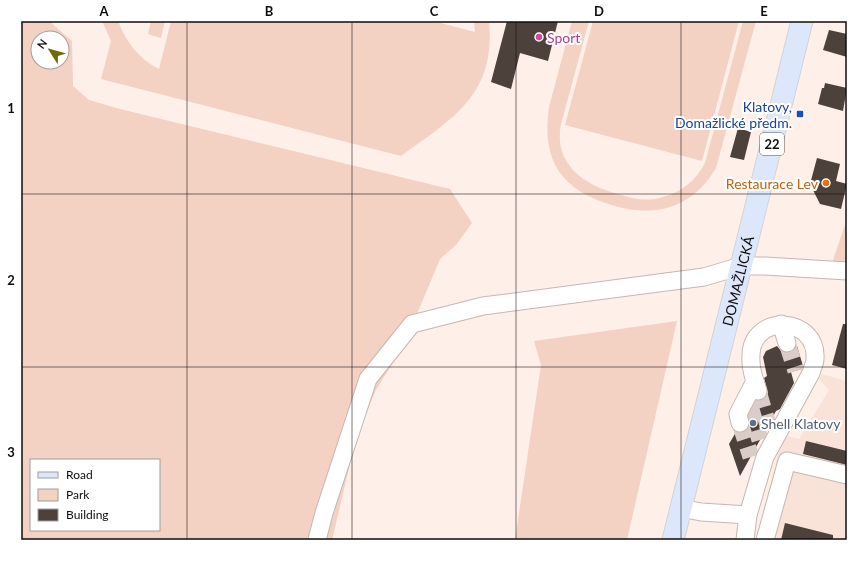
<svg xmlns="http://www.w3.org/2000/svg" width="868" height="561" viewBox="0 0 868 561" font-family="Lato,sans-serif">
  <rect width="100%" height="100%" fill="#feefe9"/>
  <path fill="#f9e3d9" d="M 822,374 L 847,381 L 847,540 L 756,540 L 779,450 L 787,436 L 799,439 L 829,390 L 819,379 Z"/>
  <g fill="#f3d1c3" fill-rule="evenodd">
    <path d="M 21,21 L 49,21 L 72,41 L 73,86 L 89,100 L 120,109 L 450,189 L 472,223 L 456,245 L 440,259 L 404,345 L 376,390 L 358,431 L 332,540 L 21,540 ZM 38,38 L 62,38 L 62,62 L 38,62 ZM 31,460 L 159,460 L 159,530 L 31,530 Z"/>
    <path d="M 102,21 L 118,21 C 126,42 139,59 159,69 L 171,21 L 433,21 L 475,32 L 474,21 L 489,21 C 496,95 453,118 401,156 L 101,79 L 111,41 Z"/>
    <path d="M 151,21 L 165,21 L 161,38 L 148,34 Z"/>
    <path d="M 572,21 L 589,21 L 561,124 C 553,164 584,185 618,194 C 633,199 648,202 663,197 C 682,192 696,180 705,163 L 743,21 L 756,21 L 716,168 C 693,207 657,218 615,206 C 562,191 541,162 549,107 Z"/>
    <path d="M 593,21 L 739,21 L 702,161 L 565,125 Z"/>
    <path d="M 847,219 L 847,263 L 832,263 Z"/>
    <path d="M 677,321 L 627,540 L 515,540 L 541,365 L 534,341 Z"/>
  </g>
  <g fill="#4d413c">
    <path d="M 507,21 L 558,21 L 548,61 L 520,53 L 511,89 L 491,82 Z"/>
    <path d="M 829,30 L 847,34 L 847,57 L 823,50 Z"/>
    <path d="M 825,83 L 847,88 L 843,111 L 818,104 L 822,88 L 824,88 Z"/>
    <path d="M 738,128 L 751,132 L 744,160 L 730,157 Z"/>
    <path d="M 817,158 L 840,164 L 836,181 L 847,184 L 841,209 L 820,204 L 810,184 Z"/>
    <path d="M 843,324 L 847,324 L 847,369 L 832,365 Z"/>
    <path d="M 777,346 L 781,351 L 785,353 L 790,352 L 797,346 L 803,366 L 802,369 L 791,372 L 794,383 L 780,409 L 776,411 L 740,476 L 729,444 L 736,432 L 742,433 L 747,430 L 750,426 L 749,415 L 756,401 L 762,400 L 768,393 L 764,378 L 767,376 L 763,357 L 766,351 Z"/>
    <path d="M 806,441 L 847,451 L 847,465 L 803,454 Z"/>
    <path d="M 785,523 L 833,535 L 833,540 L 781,540 Z"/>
  </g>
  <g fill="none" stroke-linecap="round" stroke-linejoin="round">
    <g stroke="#dacdc8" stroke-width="17" stroke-dasharray="17 8" stroke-linecap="butt">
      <path d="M 787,343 L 796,371"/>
      <path d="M 758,391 L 768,425"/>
      <path d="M 750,406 L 760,440"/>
      <path d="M 740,423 L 751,457"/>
    </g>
    <g stroke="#c5b7b1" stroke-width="19">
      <g id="minor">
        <path d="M 781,324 L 787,343"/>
        <path d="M 740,423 L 738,414 L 755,381"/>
        <path d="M 681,508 L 701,512 L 748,515"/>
        <path d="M 317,540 L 324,513 L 368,379 L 412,324 L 483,306 L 704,277 L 741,266 L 765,266 L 847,271"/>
        <path d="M 745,540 L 748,515 L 765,457 L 811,373 C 812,369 815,363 815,359 C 818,316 752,313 751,355 C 750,367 754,379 758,391"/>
        <path d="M 765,540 L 787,461 L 847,475"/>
      </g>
    </g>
    <g stroke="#d4d3d3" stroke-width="23">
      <g id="major">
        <path id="s1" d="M 673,540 L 802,21"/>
      </g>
    </g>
    <use href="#minor" stroke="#fff" stroke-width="17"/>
    <use href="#major" stroke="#dce7fb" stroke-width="21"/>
  </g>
  <path fill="none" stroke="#110d0b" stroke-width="1" stroke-opacity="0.55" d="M 187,21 L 187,540M 352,21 L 352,540M 516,21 L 516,540M 681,21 L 681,540M 21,194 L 847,194M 21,367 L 847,367"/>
  <circle fill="#d1479c" stroke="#fff" stroke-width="1.5" cx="539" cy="37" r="4"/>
  <rect fill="#1a4fb4" stroke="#fff" stroke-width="1.5" x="796" y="110" width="8" height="8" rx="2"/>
  <circle fill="#e8710a" stroke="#fff" stroke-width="1.5" cx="826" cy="183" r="4"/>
  <circle fill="#5c6f8a" stroke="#fff" stroke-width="1.5" cx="753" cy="423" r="4"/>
  <g text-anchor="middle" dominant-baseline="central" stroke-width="4" stroke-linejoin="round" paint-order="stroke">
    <rect fill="#fff" stroke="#585654" stroke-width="1" x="760" y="133" width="24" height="22" rx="3"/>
    <g font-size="13" font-weight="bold" fill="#110d0b">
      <text x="772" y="144">22</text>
    </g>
    <g font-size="14" fill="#b23c85" stroke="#fff" text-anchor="start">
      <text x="547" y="37">Sport</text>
    </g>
    <g font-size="14" fill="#164399" stroke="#fff" text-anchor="end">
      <text x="792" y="106">Klatovy,<tspan x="792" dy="16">Domažlické předm.</tspan></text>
    </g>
    <g font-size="14" fill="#c56008" stroke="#fff" text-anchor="end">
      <text x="818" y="183">Restaurace Lev</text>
    </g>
    <g font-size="14" fill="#110d0b" stroke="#fff">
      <text stroke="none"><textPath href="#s1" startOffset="267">DOMAŽLICKÁ</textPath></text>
    </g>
    <g font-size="14" fill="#4e5e75" stroke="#fff" text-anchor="start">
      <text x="761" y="423">Shell Klatovy</text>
    </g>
  </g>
  <rect width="868" height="561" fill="none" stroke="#ffffff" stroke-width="44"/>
  <rect x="30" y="459" width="130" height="72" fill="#ffffff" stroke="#a09e9d"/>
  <rect x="38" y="472" width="20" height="6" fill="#dce7fb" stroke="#a09e9d"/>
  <text x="66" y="479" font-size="12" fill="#110d0b">Road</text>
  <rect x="38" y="489" width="20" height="12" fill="#f3d1c3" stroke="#a09e9d"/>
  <text x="66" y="499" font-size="12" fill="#110d0b">Park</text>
  <rect x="38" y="509" width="20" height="12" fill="#4d413c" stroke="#a09e9d"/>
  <text x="66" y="519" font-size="12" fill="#110d0b">Building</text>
  <g transform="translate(50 50) rotate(307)"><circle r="19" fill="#ffffff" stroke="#a09e9d"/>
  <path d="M0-3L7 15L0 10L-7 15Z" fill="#6c6b08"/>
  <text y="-6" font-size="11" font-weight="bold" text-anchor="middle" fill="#110d0b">N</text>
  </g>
  <rect x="22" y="22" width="824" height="517" fill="none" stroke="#110d0b" stroke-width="1.5"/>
  <g font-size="13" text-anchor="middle" font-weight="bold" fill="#110d0b">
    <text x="104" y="16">A</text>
    <text x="269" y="16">B</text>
    <text x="434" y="16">C</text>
    <text x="599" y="16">D</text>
    <text x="764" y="16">E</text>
    <text x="11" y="113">1</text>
    <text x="11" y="285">2</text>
    <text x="11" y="457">3</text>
  </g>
</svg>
